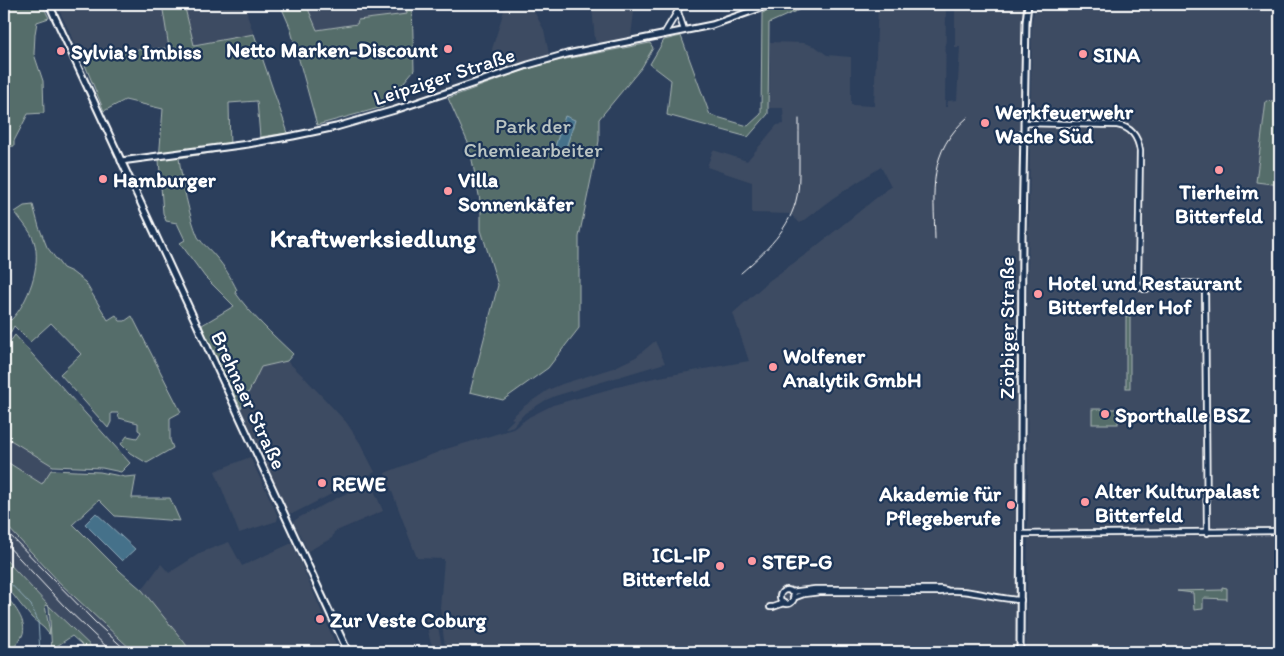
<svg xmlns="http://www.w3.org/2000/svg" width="1284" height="656" viewBox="0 0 1284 656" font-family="Itim,sans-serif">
  <rect width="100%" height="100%" fill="#2c3f5c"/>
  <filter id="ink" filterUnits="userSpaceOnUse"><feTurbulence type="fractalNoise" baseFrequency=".02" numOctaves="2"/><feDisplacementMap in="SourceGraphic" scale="10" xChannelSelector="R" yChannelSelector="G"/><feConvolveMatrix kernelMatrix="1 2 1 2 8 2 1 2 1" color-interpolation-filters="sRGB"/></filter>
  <g filter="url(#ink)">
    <g fill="#3d4b62">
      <path d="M 56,4 L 162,4 L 169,48 L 80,53 Z"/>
      <path d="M 184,4 L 246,4 L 248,18 L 254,34 L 193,45 Z"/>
      <path d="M 306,4 L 406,4 L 408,14 L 358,20 L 357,24 L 317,30 Z"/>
      <path d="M 506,4 L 530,4 L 544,30 L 549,54 L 496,71 L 492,49 Z"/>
      <path d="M 602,4 L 635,4 L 631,36 L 599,43 L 595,40 L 592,7 L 601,6 Z"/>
      <path d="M 878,4 L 946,4 L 945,107 L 947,107 L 948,101 L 957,100 L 960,47 L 955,47 L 955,4 L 1024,4 L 1022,55 L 1017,294 L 1019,532 L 1018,652 L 447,652 L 444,640 L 440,607 L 444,559 L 417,558 L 385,473 L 446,449 L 513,429 L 529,417 L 553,405 L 617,387 L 654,378 L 749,361 L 733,313 L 770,280 L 809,252 L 891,186 L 881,167 L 833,198 L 800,223 L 790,214 L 752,213 L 752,182 L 707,167 L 713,150 L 747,161 L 777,125 L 784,124 L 783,108 L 769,108 L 770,42 L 804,43 L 816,47 L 827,55 L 851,57 L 851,105 L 874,106 Z"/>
      <path d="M 1036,4 L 1280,4 L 1280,652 L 1026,652 L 1028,536 L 1027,326 L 1032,21 Z"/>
      <path d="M 655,341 L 665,363 L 555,396 L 546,400 L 525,413 L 513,426 L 504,429 L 514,419 L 511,418 L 523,407 L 548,390 L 562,384 L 613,368 L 636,357 Z"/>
      <path d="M 287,361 L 304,377 L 346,422 L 360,443 L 375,472 L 294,513 L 291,513 L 288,512 L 241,408 L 261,367 Z"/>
      <path d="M 4,436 L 53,466 L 43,484 L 4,460 Z"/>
      <path d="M 250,457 L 273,505 L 278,517 L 277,521 L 239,533 L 215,471 Z"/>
      <path d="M 370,481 L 383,511 L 334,532 L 332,538 L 308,551 L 294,523 L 294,521 L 298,518 Z"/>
      <path d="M 4,523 L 62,585 L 134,652 L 97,652 L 48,605 L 4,558 Z"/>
      <path d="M 229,542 L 242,566 L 292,543 L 339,652 L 191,652 L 184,642 L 142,590 L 161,564 L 169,573 L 202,552 Z"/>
      <path d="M 436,613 L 439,632 L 443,652 L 435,652 L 430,640 L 425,617 Z"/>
    </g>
    <g fill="#556d6a" stroke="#aab6b4">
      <path d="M 4,4 L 42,4 L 49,18 L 37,22 L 35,34 L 34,54 L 43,81 L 44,113 L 28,114 L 14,141 L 14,146 L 4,147 Z"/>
      <path d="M 162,4 L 184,4 L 194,45 L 254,34 L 288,133 L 260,137 L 257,101 L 229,103 L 230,150 L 179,158 C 182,181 189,216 198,237 C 203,245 211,250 216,257 C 225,267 231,278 237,290 L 235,292 C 251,315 272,334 293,354 L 287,361 L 261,367 L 241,408 L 203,331 L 202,325 L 234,306 L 205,277 L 180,243 L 185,240 L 177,223 L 166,221 L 163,213 L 159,160 L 163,109 L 125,100 L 104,111 L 80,53 L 169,48 Z"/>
      <path d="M 280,4 L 306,4 L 317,30 L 357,24 L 358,20 L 407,14 L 406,4 L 412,4 L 414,70 L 383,107 L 317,125 L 290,27 Z"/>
      <path d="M 788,4 L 812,4 L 769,23 L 768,114 L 748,137 L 667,115 L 671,80 L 650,64 L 664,40 L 681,36 L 710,115 L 748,126 L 761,114 L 762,13 Z"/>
      <path d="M 650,43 L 653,48 L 642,67 L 599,119 L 599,141 L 579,237 L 579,328 L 548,368 L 503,400 L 470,392 L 498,285 L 481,230 L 481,206 L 477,185 L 469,145 L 448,98 L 533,67 L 566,59 Z"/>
      <path d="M 1266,101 L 1280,103 L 1280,185 L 1256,182 Z"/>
      <path d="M 33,205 L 39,227 L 47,247 L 63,268 L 72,272 L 85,282 L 108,320 L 116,315 L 120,321 L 125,321 L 132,316 L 181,412 L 170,418 L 170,440 L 173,448 L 147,463 L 130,453 L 121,444 L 127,436 L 137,438 L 141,432 L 138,430 L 138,423 L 119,418 L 118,413 L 111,413 L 111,422 L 108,428 L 60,374 L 81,354 L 51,323 L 30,342 L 14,326 L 9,335 L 4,349 L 4,316 L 11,320 C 28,303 42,265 34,241 C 31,231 21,221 15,212 L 24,206 Z"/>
      <rect x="1126" y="317" width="4" height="71"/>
      <path d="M 15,335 L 130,463 L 121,472 L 102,468 L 53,466 L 4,436 L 4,350 Z"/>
      <rect x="1092" y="409" width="26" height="15"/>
      <path d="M 4,460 L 42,484 L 51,470 L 100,472 L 125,477 L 136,476 L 132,498 L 170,498 L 180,521 L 115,516 L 99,500 L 73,524 L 121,572 L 142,590 L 184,642 L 191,652 L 134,652 L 62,585 L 4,523 Z"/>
      <path d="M 4,558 L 48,605 L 97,652 L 90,652 L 72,636 L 57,646 L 58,652 L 52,652 L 49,606 L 45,605 L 50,634 L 49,634 L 44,628 L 32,618 L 21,605 L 4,583 Z"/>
      <path d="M 1222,587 L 1227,588 L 1227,599 L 1203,598 L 1203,609 L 1194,610 L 1193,593 L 1177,591 L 1222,590 Z"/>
      <path d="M 4,593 C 12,604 29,622 22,636 C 19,642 14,647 10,652 L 4,652 Z"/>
    </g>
    <g fill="#45718a" stroke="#8faab9">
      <path d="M 565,116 L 575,120 L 564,154 L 554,150 Z"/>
      <path d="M 96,513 L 135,549 L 122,561 L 85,524 Z"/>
    </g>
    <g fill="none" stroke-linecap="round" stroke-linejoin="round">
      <path stroke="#8faab9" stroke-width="1" d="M 4,577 L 31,605 L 38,621 L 40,652"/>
      <g stroke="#fff" stroke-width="8">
        <g id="secondary">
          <path d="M 678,12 L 684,30"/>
          <path d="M 664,34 L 682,4"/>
          <path d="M 1024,123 L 1117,125 C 1131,127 1138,137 1140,151 L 1138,281 L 1139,286 L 1144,289 C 1160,288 1191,278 1205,287 L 1207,533"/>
          <path d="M 1021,534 L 1280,531"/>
          <circle cx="787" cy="597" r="7"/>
          <path d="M 791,592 L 815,589 L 940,589 L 946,590"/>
          <path d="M 793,598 L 804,594 L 820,592 L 940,592 C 967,587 993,599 1021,600"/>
          <path d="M 770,607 L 773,607 L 784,603"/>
        </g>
      </g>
      <g stroke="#fff" stroke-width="9">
        <g id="primary">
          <path d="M 49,4 L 348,652"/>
          <path d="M 121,161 L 248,144 L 293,136 L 336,127 L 395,110 L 528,65 L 567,54 L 712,25 L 772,4"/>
          <path d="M 1020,652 L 1022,234 L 1026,22 L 1028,4"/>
        </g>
      </g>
      <use href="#secondary" stroke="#1d3557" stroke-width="4.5"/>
      <use href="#primary" stroke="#1d3557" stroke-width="5"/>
      <g stroke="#fff" stroke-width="1">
        <path d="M 935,239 C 934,190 927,152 968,117"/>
        <path d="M 741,273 C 765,252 791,228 797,196 C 799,187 799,178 799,169 C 799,152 799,136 799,119"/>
        <path d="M 4,529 L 95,622 L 128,652"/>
        <path d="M 4,542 L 65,607 L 112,652"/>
      </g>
    </g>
  </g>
  <g fill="#ff9aa2" stroke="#1d3557" stroke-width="2">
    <circle cx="448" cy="49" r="5"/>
    <circle cx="61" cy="51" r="5"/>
    <circle cx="1083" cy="54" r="5"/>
    <circle cx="985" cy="123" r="5"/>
    <circle cx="1219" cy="170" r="5"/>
    <circle cx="103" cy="179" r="5"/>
    <circle cx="448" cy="191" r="5"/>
    <circle cx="1038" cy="294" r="5"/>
    <circle cx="773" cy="367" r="5"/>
    <circle cx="1105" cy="414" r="5"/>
    <circle cx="322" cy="483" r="5"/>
    <circle cx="1085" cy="502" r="5"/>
    <circle cx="1011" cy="505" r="5"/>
    <circle cx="752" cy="561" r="5"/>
    <circle cx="720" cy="566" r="5"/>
    <circle cx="320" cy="619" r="5"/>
  </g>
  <g text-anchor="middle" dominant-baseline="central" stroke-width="4.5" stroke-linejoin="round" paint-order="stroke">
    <g font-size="21" font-weight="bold" fill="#fff" stroke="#1d3557" text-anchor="start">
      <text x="438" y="49" text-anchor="end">Netto Marken-Discount</text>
      <text x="71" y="51">Sylvia's Imbiss</text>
      <text x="1093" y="54">SINA</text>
      <text x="995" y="111">Werkfeuerwehr<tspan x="995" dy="24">Wache Süd</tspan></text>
      <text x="113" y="179">Hamburger</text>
      <text x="458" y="179">Villa<tspan x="458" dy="24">Sonnenkäfer</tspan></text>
      <text x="1219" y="191" text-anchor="middle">Tierheim<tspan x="1219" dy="24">Bitterfeld</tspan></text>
      <text x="1048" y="282">Hotel und Restaurant<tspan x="1048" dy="24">Bitterfelder Hof</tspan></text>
      <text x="783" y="355">Wolfener<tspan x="783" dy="24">Analytik GmbH</tspan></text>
      <text x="1115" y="414">Sporthalle BSZ</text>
      <text x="332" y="483">REWE</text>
      <text x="1095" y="490">Alter Kulturpalast<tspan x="1095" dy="24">Bitterfeld</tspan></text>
      <text x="1001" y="493" text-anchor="end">Akademie für<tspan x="1001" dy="24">Pflegeberufe</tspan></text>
      <text x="710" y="554" text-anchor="end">ICL-IP<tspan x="710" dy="24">Bitterfeld</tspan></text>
      <text x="762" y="561">STEP-G</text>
      <text x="330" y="619">Zur Veste Coburg</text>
    </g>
    <g font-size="21" fill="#fff" stroke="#1d3557">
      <text transform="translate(444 76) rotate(-18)">Leipziger Straße</text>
      <text transform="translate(1006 328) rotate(-90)">Zörbiger Straße</text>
      <text transform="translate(249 400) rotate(65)">Brehnaer Straße</text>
    </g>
    <g font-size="21" fill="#bbc5c3" stroke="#1d3557">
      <text x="533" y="125">Park der<tspan x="533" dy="24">Chemiearbeiter</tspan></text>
    </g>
    <g font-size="26" font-weight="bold" fill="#fff" stroke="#1d3557">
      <text x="373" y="238">Kraftwerksiedlung</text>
    </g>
  </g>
  <rect width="1284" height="656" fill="none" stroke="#1d3557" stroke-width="20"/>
  <rect x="10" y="10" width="1264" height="636" fill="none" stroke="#fff" stroke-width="2" filter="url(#ink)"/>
</svg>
